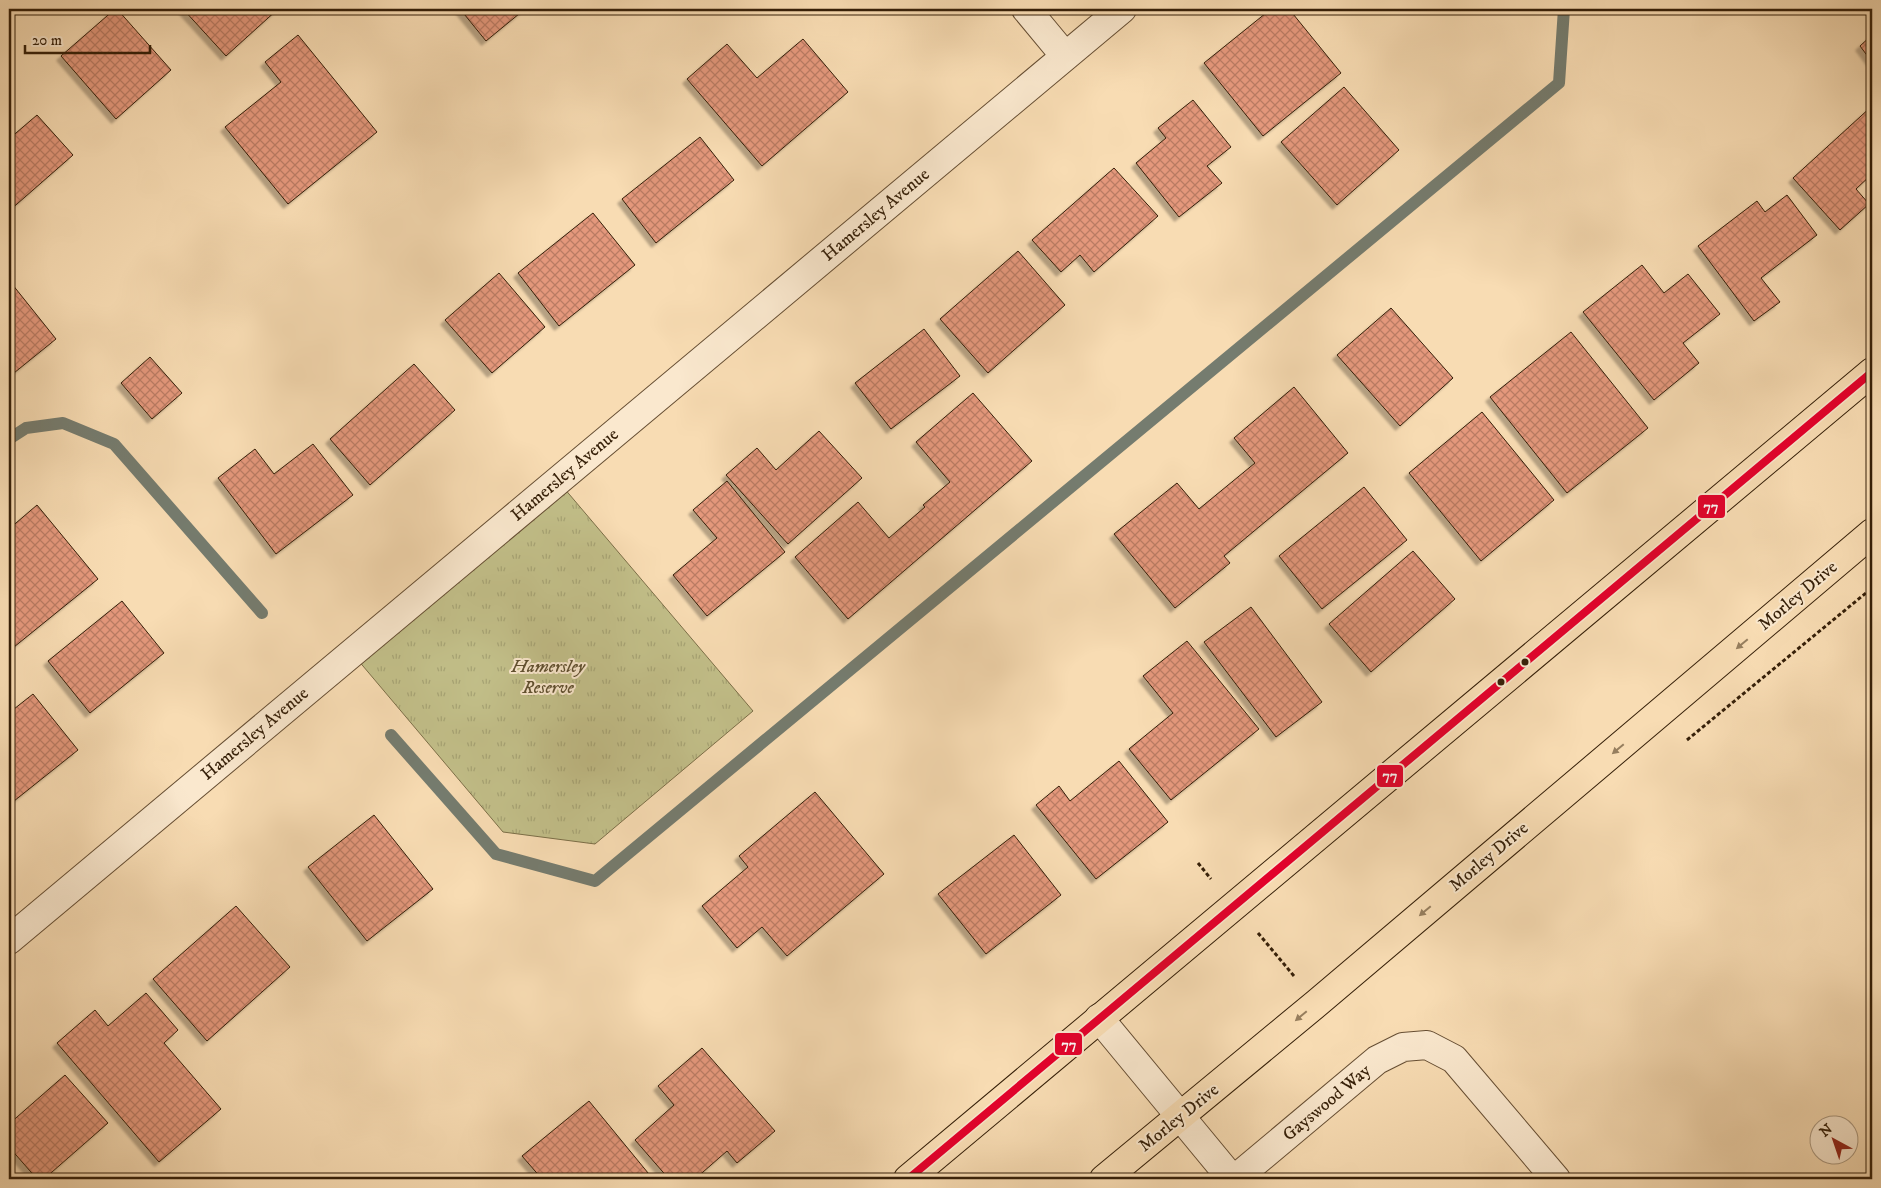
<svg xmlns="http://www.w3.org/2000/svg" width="1881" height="1188" viewBox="0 0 1881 1188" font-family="'IM FELL DW Pica',serif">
  <defs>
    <pattern id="park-tufts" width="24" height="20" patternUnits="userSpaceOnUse" patternTransform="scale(1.25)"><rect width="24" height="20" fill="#c2bf89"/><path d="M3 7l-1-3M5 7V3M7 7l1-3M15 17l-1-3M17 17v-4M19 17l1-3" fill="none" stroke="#a7a475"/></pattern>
    <pattern id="building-cross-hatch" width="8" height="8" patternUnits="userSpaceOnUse" patternTransform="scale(1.25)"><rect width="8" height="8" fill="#e4987c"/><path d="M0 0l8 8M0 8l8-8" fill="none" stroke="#ba7b64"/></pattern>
    <filter id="shadow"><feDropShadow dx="-4.5" dy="4.5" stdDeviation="1" flood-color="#0004"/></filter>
  </defs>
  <rect width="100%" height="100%" fill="#f8dcb3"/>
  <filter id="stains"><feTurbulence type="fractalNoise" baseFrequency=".004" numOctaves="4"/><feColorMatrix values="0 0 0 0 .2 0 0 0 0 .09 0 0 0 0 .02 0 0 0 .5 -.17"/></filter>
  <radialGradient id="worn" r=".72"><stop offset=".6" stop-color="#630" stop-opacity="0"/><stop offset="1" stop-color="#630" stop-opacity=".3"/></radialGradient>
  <path fill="url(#park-tufts)" stroke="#7c6f48" d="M 558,481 L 753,711 L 595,844 L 503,832 L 352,653 Z"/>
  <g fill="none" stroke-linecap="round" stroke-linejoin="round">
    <g stroke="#757c6f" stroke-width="12">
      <path d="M 9,439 L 26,428 L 63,423 L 114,444 L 262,613"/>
      <path d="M 391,735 L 496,854 L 595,881 L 1559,83 L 1564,9"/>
    </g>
  </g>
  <g fill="url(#building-cross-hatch)" stroke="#351f08" filter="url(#shadow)">
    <path d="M 115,9 L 117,9 L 171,70 L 116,119 L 61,56 Z"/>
    <path d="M 183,9 L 278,9 L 226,56 Z"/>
    <path d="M 460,9 L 525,9 L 486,41 Z"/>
    <path d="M 1271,9 L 1289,9 L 1341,73 L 1263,136 L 1204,63 Z"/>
    <path d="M 298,35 L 377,132 L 288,204 L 225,127 L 281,82 L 265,62 Z"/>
    <path d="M 1872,35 L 1872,62 L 1860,46 Z"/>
    <path d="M 803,39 L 848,92 L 762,166 L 687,79 L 727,44 L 757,78 Z"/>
    <path d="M 1344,87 L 1399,150 L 1337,205 L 1281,142 Z"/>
    <path d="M 1193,100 L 1231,147 L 1207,166 L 1222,183 L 1179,217 L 1136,163 L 1166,138 L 1158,128 Z"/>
    <path d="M 1872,106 L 1872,174 L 1856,189 L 1869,204 L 1840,230 L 1793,178 Z"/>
    <path d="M 37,115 L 73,155 L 9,211 L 9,139 Z"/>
    <path d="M 700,137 L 734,180 L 656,243 L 622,199 Z"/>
    <path d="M 1114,168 L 1158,216 L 1094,272 L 1080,255 L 1061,272 L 1032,240 Z"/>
    <path d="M 1787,195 L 1817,235 L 1761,278 L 1780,302 L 1754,321 L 1698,246 L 1757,201 L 1765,212 Z"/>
    <path d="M 593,213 L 635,265 L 559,326 L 518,273 Z"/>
    <path d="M 1018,251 L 1065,305 L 988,373 L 940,319 Z"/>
    <path d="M 1642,265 L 1664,293 L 1688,274 L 1720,314 L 1683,343 L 1699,363 L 1654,400 L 1583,312 Z"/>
    <path d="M 499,273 L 545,327 L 492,373 L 445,320 Z"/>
    <path d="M 12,284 L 56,339 L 9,377 L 9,287 Z"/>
    <path d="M 1391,308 L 1453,378 L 1400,426 L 1337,355 Z"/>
    <path d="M 924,329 L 960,376 L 891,429 L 855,383 Z"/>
    <path d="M 1571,332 L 1648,428 L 1567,493 L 1490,397 Z"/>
    <path d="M 150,357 L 182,393 L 152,419 L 121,383 Z"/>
    <path d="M 414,364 L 455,410 L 370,485 L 330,439 Z"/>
    <path d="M 1294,387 L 1348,453 L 1224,556 L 1230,563 L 1175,608 L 1114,534 L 1177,483 L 1199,509 L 1255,463 L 1234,438 Z"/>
    <path d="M 973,393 L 1032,461 L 848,619 L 795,557 L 858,502 L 889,538 L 925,507 L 923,505 L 950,482 L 916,442 Z"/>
    <path d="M 1482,412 L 1554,500 L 1481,561 L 1409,473 Z"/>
    <path d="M 819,431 L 862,478 L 788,544 L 726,475 L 757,448 L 776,470 Z"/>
    <path d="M 313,444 L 353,495 L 276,554 L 218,478 L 255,449 L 274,474 Z"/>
    <path d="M 727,481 L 785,552 L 707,616 L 673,575 L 717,538 L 693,510 Z"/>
    <path d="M 1364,487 L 1407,540 L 1322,609 L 1279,556 Z"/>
    <path d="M 37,505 L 98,579 L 14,647 L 9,640 L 9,529 Z"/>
    <path d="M 1413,551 L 1455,599 L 1371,672 L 1329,624 Z"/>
    <path d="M 122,601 L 164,653 L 90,713 L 48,661 Z"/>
    <path d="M 1251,607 L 1322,702 L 1276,737 L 1204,642 Z"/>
    <path d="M 1187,641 L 1259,729 L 1171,800 L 1129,749 L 1173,713 L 1143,676 Z"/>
    <path d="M 33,694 L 78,750 L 9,805 L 9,713 Z"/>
    <path d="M 1119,761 L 1168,822 L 1096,879 L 1036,805 L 1059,786 L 1070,801 Z"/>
    <path d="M 815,792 L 884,874 L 787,956 L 762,927 L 737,948 L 702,906 L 748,867 L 739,856 Z"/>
    <path d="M 374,815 L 433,889 L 367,941 L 308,867 Z"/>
    <path d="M 1014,835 L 1061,895 L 986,954 L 938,894 Z"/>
    <path d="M 236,906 L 290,967 L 207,1041 L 153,979 Z"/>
    <path d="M 146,993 L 178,1030 L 164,1043 L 221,1109 L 159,1162 L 57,1043 L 95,1010 L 108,1026 Z"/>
    <path d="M 702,1048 L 775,1131 L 737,1163 L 727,1151 L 695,1179 L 669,1179 L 635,1140 L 674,1105 L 658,1086 Z"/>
    <path d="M 65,1075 L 108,1123 L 44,1179 L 37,1179 L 9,1147 L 9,1124 Z"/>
    <path d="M 589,1101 L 653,1179 L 542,1179 L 522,1156 Z"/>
  </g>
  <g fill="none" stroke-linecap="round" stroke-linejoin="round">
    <g stroke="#664e33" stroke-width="30">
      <g id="minor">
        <path d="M 1026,9 L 1065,56"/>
        <path d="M 9,940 L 1122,9"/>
        <path d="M 1099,1018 L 1232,1179"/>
        <path d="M 1235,1179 L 1377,1060 L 1403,1047 L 1427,1045 L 1454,1059 L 1556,1179"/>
      </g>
    </g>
    <g stroke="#351f08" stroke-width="30">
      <g id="major">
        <path d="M 908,1179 L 1872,372"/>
        <path d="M 1104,1179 L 1317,1003 L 1872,533"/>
      </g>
    </g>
    <g stroke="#351f08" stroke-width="3" stroke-dasharray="4 2.5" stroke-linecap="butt">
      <path d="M 1687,740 L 1872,588"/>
      <path d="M 1198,863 L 1211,879"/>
      <path d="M 1258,933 L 1294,976"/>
    </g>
    <use href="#minor" stroke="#fae8ce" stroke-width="28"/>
    <use href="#major" stroke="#f8dcb3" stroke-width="28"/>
    <g stroke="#fae8ce" stroke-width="11">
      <path id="bus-1" d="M 908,1179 L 1872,372"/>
    </g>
    <use href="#bus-1" stroke="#e4002b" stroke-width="8"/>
  </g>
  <defs><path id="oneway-solid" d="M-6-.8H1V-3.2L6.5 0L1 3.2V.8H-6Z" transform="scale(1.25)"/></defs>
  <g fill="#967e5e">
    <use href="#oneway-solid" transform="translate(1742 644) rotate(140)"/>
    <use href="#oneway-solid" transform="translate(1618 749) rotate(140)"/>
    <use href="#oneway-solid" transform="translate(1425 911) rotate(140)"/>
    <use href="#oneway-solid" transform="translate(1301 1016) rotate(140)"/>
  </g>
  <g fill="#351f08" stroke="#fae8ce" stroke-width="2">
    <circle cx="1525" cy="662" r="4.5"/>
    <circle cx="1501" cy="682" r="4.5"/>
  </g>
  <g text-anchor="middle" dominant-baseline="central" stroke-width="4" stroke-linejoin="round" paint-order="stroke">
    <g font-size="18" fill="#351f08" stroke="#fae8ce">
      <text transform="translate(876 215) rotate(-40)">Hamersley Avenue</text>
      <text transform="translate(565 475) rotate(-40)">Hamersley Avenue</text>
      <text transform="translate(1798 596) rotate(-40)">Morley Drive</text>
      <text transform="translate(255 734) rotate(-40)">Hamersley Avenue</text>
      <text transform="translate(1489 857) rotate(-40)">Morley Drive</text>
      <text transform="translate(1327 1103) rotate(-40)">Gayswood Way</text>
      <text transform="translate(1179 1118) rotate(-39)">Morley Drive</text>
    </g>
    <g font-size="18" font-style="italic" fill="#5f4f2f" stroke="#fae8ce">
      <text x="548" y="667">Hamersley<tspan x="548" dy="21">Reserve</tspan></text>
    </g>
  </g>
  <g stroke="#fae8ce" stroke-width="2">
    <rect x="1697" y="494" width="29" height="25" rx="5" fill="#e4002b"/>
    <rect x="1376" y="764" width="28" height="24" rx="5" fill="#e4002b"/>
    <rect x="1054" y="1032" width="29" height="24" rx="5" fill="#e4002b"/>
  </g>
  <g font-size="14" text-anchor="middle" font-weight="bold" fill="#fff">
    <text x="1711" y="511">77</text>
    <text x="1390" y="780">77</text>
    <text x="1069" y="1049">77</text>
  </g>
  <rect width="1881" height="1188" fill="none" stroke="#f8dcb3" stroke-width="30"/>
  <rect x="10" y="10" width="1861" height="1168" fill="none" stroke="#351f08" stroke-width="2.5"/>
  <rect x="15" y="15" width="1851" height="1158" fill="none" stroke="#351f08"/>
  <g transform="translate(1834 1140) rotate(320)"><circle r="24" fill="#fae8ce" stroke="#ab987f"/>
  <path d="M0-4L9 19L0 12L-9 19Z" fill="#8f2418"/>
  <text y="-8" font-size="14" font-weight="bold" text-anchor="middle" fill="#351f08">N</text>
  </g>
  <path d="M25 45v8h125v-8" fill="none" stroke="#351f08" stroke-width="2.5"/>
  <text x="32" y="45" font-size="15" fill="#351f08" stroke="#fae8ce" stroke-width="4" paint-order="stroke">20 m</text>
  <rect width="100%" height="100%" filter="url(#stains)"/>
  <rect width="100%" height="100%" fill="url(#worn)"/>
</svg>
